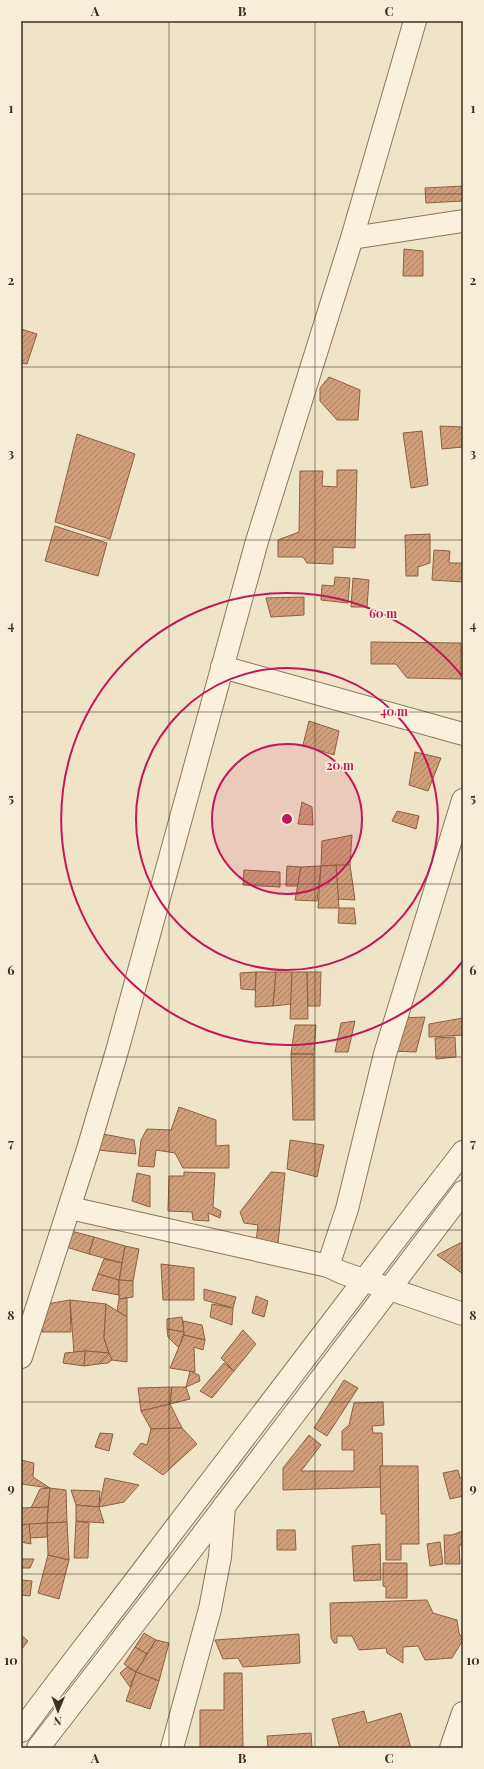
<svg xmlns="http://www.w3.org/2000/svg" width="484" height="1769" viewBox="0 0 484 1769" font-family="'Playfair Display',serif">
  <defs>
    <pattern id="building-hatch" width="6" height="6" patternUnits="userSpaceOnUse"><rect width="6" height="6" fill="#cf9f7d"/><path d="M-1 1l2-2M0 6l6-6M5 7l2-2" fill="none" stroke="#a98266"/></pattern>
  </defs>
  <rect width="100%" height="100%" fill="#f0e4c8"/>
  <g fill="url(#building-hatch)" stroke="#8d5f41">
    <path d="M 463,186 L 463,201 L 426,203 L 425,188 Z"/>
    <path d="M 404,249 L 423,251 L 423,276 L 403,276 Z"/>
    <path d="M 21,329 L 37,334 L 27,364 L 21,363 Z"/>
    <path d="M 329,377 L 360,390 L 358,420 L 337,420 L 320,401 L 320,388 Z"/>
    <path d="M 440,426 L 463,427 L 463,447 L 442,449 Z"/>
    <path d="M 422,431 L 428,485 L 411,488 L 403,433 Z"/>
    <path d="M 77,434 L 135,454 L 110,539 L 55,522 Z"/>
    <path d="M 337,470 L 357,470 L 355,548 L 333,547 L 333,564 L 307,563 L 303,557 L 278,557 L 278,540 L 299,532 L 300,471 L 323,471 L 322,486 L 337,487 Z"/>
    <path d="M 55,526 L 107,543 L 98,576 L 45,561 Z"/>
    <path d="M 430,534 L 430,563 L 418,567 L 418,576 L 406,576 L 405,535 Z"/>
    <path d="M 434,550 L 450,551 L 449,563 L 463,563 L 463,582 L 432,580 Z"/>
    <path d="M 335,577 L 350,578 L 348,603 L 321,600 L 322,585 L 334,586 Z"/>
    <path d="M 353,578 L 369,580 L 367,607 L 351,607 Z"/>
    <path d="M 304,597 L 304,615 L 271,617 L 266,598 Z"/>
    <path d="M 371,642 L 461,643 L 461,679 L 407,678 L 396,664 L 371,664 Z"/>
    <path d="M 309,721 L 339,731 L 334,755 L 303,745 Z"/>
    <path d="M 415,752 L 441,758 L 428,791 L 409,785 Z"/>
    <path d="M 302,802 L 312,807 L 313,825 L 298,824 Z"/>
    <path d="M 397,811 L 419,816 L 416,829 L 392,821 Z"/>
    <path d="M 352,835 L 350,865 L 321,866 L 322,841 Z"/>
    <path d="M 336,865 L 350,865 L 355,900 L 338,899 Z"/>
    <path d="M 336,865 L 339,908 L 318,908 L 321,866 Z"/>
    <path d="M 287,866 L 301,867 L 298,886 L 286,886 Z"/>
    <path d="M 321,866 L 317,901 L 295,900 L 301,867 Z"/>
    <path d="M 244,870 L 280,872 L 280,887 L 243,885 Z"/>
    <path d="M 339,908 L 354,908 L 356,924 L 338,923 Z"/>
    <path d="M 256,972 L 276,972 L 273,1006 L 255,1007 Z"/>
    <path d="M 256,972 L 255,990 L 241,989 L 240,973 Z"/>
    <path d="M 276,972 L 292,972 L 291,1004 L 273,1006 Z"/>
    <path d="M 292,972 L 307,972 L 308,1019 L 290,1019 Z"/>
    <path d="M 307,972 L 321,972 L 320,1006 L 308,1006 Z"/>
    <path d="M 425,1017 L 416,1052 L 390,1051 L 400,1018 Z"/>
    <path d="M 463,1018 L 463,1035 L 429,1037 L 429,1024 Z"/>
    <path d="M 355,1021 L 348,1052 L 335,1052 L 341,1023 Z"/>
    <path d="M 295,1025 L 316,1025 L 314,1054 L 291,1054 Z"/>
    <path d="M 455,1037 L 456,1057 L 436,1059 L 435,1038 Z"/>
    <path d="M 291,1054 L 314,1054 L 314,1120 L 293,1120 Z"/>
    <path d="M 179,1107 L 216,1120 L 216,1146 L 229,1145 L 229,1168 L 183,1168 L 175,1153 L 156,1150 L 154,1167 L 138,1166 L 141,1140 L 147,1129 L 171,1130 Z"/>
    <path d="M 93,1132 L 134,1140 L 136,1154 L 88,1149 Z"/>
    <path d="M 290,1140 L 324,1145 L 317,1177 L 287,1169 Z"/>
    <path d="M 184,1172 L 215,1173 L 213,1207 L 221,1211 L 220,1218 L 208,1213 L 209,1221 L 193,1220 L 192,1212 L 168,1211 L 169,1176 L 184,1176 Z"/>
    <path d="M 271,1172 L 285,1173 L 278,1244 L 256,1242 L 258,1225 L 244,1223 L 240,1212 Z"/>
    <path d="M 137,1173 L 150,1176 L 150,1207 L 132,1201 Z"/>
    <path d="M 71,1231 L 94,1237 L 89,1254 L 66,1247 Z"/>
    <path d="M 94,1237 L 125,1246 L 122,1263 L 89,1254 Z"/>
    <path d="M 460,1243 L 463,1243 L 463,1274 L 437,1255 Z"/>
    <path d="M 125,1246 L 139,1249 L 133,1281 L 119,1280 Z"/>
    <path d="M 104,1259 L 122,1263 L 119,1280 L 98,1274 Z"/>
    <path d="M 161,1264 L 194,1268 L 194,1300 L 163,1300 Z"/>
    <path d="M 98,1274 L 119,1280 L 119,1295 L 92,1290 Z"/>
    <path d="M 119,1280 L 133,1281 L 133,1297 L 119,1299 Z"/>
    <path d="M 204,1289 L 236,1297 L 233,1308 L 204,1300 Z"/>
    <path d="M 256,1296 L 268,1301 L 264,1317 L 252,1313 Z"/>
    <path d="M 127,1298 L 127,1317 L 117,1311 L 119,1299 Z"/>
    <path d="M 70,1300 L 106,1304 L 104,1338 L 109,1353 L 85,1351 L 74,1353 Z"/>
    <path d="M 70,1300 L 71,1332 L 42,1332 L 47,1304 Z"/>
    <path d="M 106,1304 L 127,1317 L 127,1362 L 112,1360 L 109,1353 L 104,1338 Z"/>
    <path d="M 212,1304 L 233,1308 L 232,1325 L 210,1317 Z"/>
    <path d="M 182,1317 L 184,1332 L 167,1329 L 167,1319 Z"/>
    <path d="M 183,1321 L 202,1325 L 205,1340 L 184,1335 Z"/>
    <path d="M 167,1329 L 184,1332 L 179,1348 L 168,1337 Z"/>
    <path d="M 243,1330 L 256,1344 L 234,1371 L 221,1358 Z"/>
    <path d="M 184,1335 L 205,1340 L 203,1350 L 194,1347 L 195,1372 L 170,1368 Z"/>
    <path d="M 85,1351 L 109,1353 L 98,1364 L 84,1366 Z"/>
    <path d="M 85,1351 L 84,1366 L 63,1363 L 65,1353 Z"/>
    <path d="M 109,1353 L 112,1360 L 108,1363 L 98,1364 Z"/>
    <path d="M 224,1363 L 234,1371 L 212,1398 L 200,1391 Z"/>
    <path d="M 190,1371 L 199,1375 L 200,1381 L 186,1387 Z"/>
    <path d="M 344,1380 L 358,1388 L 327,1436 L 314,1428 Z"/>
    <path d="M 172,1387 L 170,1404 L 141,1411 L 138,1388 Z"/>
    <path d="M 172,1387 L 186,1387 L 190,1399 L 170,1404 Z"/>
    <path d="M 383,1402 L 384,1425 L 372,1426 L 373,1433 L 382,1433 L 383,1487 L 283,1490 L 283,1468 L 309,1435 L 321,1445 L 301,1471 L 354,1471 L 354,1450 L 342,1450 L 342,1431 L 349,1425 L 354,1403 Z"/>
    <path d="M 170,1404 L 182,1428 L 151,1429 L 141,1411 Z"/>
    <path d="M 182,1428 L 197,1444 L 163,1475 L 133,1454 L 141,1443 L 147,1445 L 151,1429 Z"/>
    <path d="M 100,1433 L 113,1434 L 109,1451 L 95,1447 Z"/>
    <path d="M 21,1460 L 34,1463 L 33,1477 L 50,1488 L 21,1484 Z"/>
    <path d="M 380,1466 L 418,1466 L 419,1544 L 401,1544 L 401,1560 L 386,1560 L 386,1514 L 381,1514 Z"/>
    <path d="M 458,1470 L 460,1478 L 463,1477 L 463,1496 L 450,1499 L 443,1473 Z"/>
    <path d="M 105,1478 L 139,1485 L 124,1502 L 99,1507 Z"/>
    <path d="M 50,1488 L 66,1490 L 67,1522 L 47,1523 Z"/>
    <path d="M 50,1488 L 48,1507 L 31,1508 L 40,1489 Z"/>
    <path d="M 71,1490 L 100,1491 L 99,1507 L 76,1505 Z"/>
    <path d="M 76,1505 L 99,1507 L 104,1523 L 76,1521 Z"/>
    <path d="M 48,1507 L 47,1523 L 21,1525 L 21,1508 Z"/>
    <path d="M 76,1521 L 89,1523 L 88,1558 L 74,1558 Z"/>
    <path d="M 67,1522 L 69,1560 L 48,1555 L 47,1523 Z"/>
    <path d="M 47,1523 L 47,1537 L 30,1538 L 29,1524 Z"/>
    <path d="M 29,1524 L 31,1544 L 21,1542 L 21,1525 Z"/>
    <path d="M 277,1530 L 295,1530 L 296,1550 L 277,1550 Z"/>
    <path d="M 463,1531 L 463,1545 L 459,1545 L 460,1564 L 445,1564 L 444,1535 L 452,1535 Z"/>
    <path d="M 440,1542 L 443,1564 L 430,1566 L 427,1544 Z"/>
    <path d="M 380,1544 L 381,1580 L 354,1581 L 352,1546 Z"/>
    <path d="M 48,1555 L 69,1560 L 59,1599 L 38,1593 Z"/>
    <path d="M 21,1559 L 34,1559 L 30,1568 L 21,1568 Z"/>
    <path d="M 383,1563 L 407,1563 L 407,1598 L 386,1598 L 386,1587 L 383,1586 Z"/>
    <path d="M 21,1580 L 32,1581 L 30,1596 L 21,1595 Z"/>
    <path d="M 427,1600 L 433,1613 L 457,1620 L 459,1633 L 463,1640 L 452,1658 L 425,1660 L 418,1646 L 403,1647 L 403,1663 L 387,1653 L 386,1648 L 359,1650 L 352,1636 L 337,1636 L 337,1643 L 334,1643 L 331,1638 L 330,1603 Z"/>
    <path d="M 144,1633 L 156,1640 L 147,1654 L 135,1647 Z"/>
    <path d="M 299,1634 L 300,1663 L 243,1667 L 238,1658 L 223,1659 L 215,1640 Z"/>
    <path d="M 21,1635 L 28,1641 L 21,1650 Z"/>
    <path d="M 156,1640 L 169,1643 L 159,1681 L 136,1672 Z"/>
    <path d="M 135,1647 L 147,1654 L 136,1672 L 124,1664 Z"/>
    <path d="M 127,1667 L 136,1672 L 130,1687 L 120,1673 Z"/>
    <path d="M 136,1672 L 159,1681 L 150,1709 L 126,1701 Z"/>
    <path d="M 224,1673 L 242,1673 L 243,1747 L 200,1747 L 200,1710 L 224,1710 Z"/>
    <path d="M 364,1711 L 367,1723 L 401,1713 L 411,1748 L 340,1748 L 332,1719 Z"/>
    <path d="M 311,1733 L 312,1748 L 268,1748 L 267,1736 Z"/>
  </g>
  <g fill="none" stroke-linecap="round" stroke-linejoin="round">
    <g stroke="#8d765c" stroke-width="24">
      <g id="minor">
        <path d="M 352,238 L 463,221"/>
        <path d="M 222,667 L 463,734"/>
        <path d="M 70,1208 L 328,1266 L 343,1273 L 463,1314"/>
        <path d="M 328,1266 L 347,1209 L 385,1054 L 463,800"/>
        <path d="M 21,1357 L 88,1149 L 117,1051 L 257,541 L 352,238 L 415,21"/>
        <path d="M 172,1748 L 210,1609 L 220,1557 L 224,1506"/>
        <path d="M 451,1748 L 463,1713"/>
      </g>
    </g>
    <g stroke="#8d765c" stroke-width="24">
      <g id="tertiary">
        <path d="M 21,1731 C 64,1672 110,1615 154,1556 C 256,1421 359,1286 463,1152"/>
        <path d="M 38,1748 L 178,1567 L 463,1192"/>
      </g>
    </g>
    <use href="#minor" stroke="#faf1dc" stroke-width="22"/>
    <use href="#tertiary" stroke="#faf1dc" stroke-width="22"/>
  </g>
  <path fill="none" stroke="#3d2e20" stroke-width="1" stroke-opacity="0.55" d="M 169,21 L 169,1748M 315,21 L 315,1748M 21,194 L 463,194M 21,367 L 463,367M 21,540 L 463,540M 21,712 L 463,712M 21,884 L 463,884M 21,1057 L 463,1057M 21,1230 L 463,1230M 21,1402 L 463,1402M 21,1574 L 463,1574"/>
  <circle cx="287" cy="819" r="75" fill="#c2185b" fill-opacity=".12"/>
  <g fill="none" stroke="#c2185b" stroke-width="2">
    <circle cx="287" cy="819" r="75"/>
    <circle cx="287" cy="819" r="151"/>
    <path d="M463 961A226 226 0 1 1 463 677"/>
  </g>
  <circle cx="287" cy="819" r="6" fill="#c2185b" stroke="#f7eed8" stroke-width="2"/>
  <g font-size="12" text-anchor="middle" font-weight="bold" fill="#c2185b" stroke="#f7eed8" stroke-width="3.5" stroke-linejoin="round" paint-order="stroke">
    <text x="383" y="618">60 m</text>
    <text x="394" y="716">40 m</text>
    <text x="340" y="770">20 m</text>
  </g>
  <rect width="484" height="1769" fill="none" stroke="#f7eed8" stroke-width="44"/>
  <g transform="translate(58 1711) rotate(181)" stroke="#f7eed8" stroke-width="3" paint-order="stroke">
  <path d="M0-3L7 15L0 10L-7 15Z" fill="#3d2e20"/>
  <text y="-6" font-size="11" font-weight="bold" text-anchor="middle" fill="#3d2e20">N</text>
  </g>
  <rect x="22" y="22" width="440" height="1725" fill="none" stroke="#3d2e20" stroke-width="1.5"/>
  <g font-size="13" text-anchor="middle" font-weight="bold" fill="#3d2e20">
    <text x="95" y="16">A</text>
    <text x="242" y="16">B</text>
    <text x="389" y="16">C</text>
    <text x="11" y="113">1</text>
    <text x="473" y="113">1</text>
    <text x="11" y="285">2</text>
    <text x="473" y="285">2</text>
    <text x="11" y="458">3</text>
    <text x="473" y="458">3</text>
    <text x="11" y="630">4</text>
    <text x="473" y="630">4</text>
    <text x="11" y="803">5</text>
    <text x="473" y="803">5</text>
    <text x="11" y="975">6</text>
    <text x="473" y="975">6</text>
    <text x="11" y="1148">7</text>
    <text x="473" y="1148">7</text>
    <text x="11" y="1320">8</text>
    <text x="473" y="1320">8</text>
    <text x="11" y="1493">9</text>
    <text x="473" y="1493">9</text>
    <text x="11" y="1665">10</text>
    <text x="473" y="1665">10</text>
    <text x="95" y="1763">A</text>
    <text x="242" y="1763">B</text>
    <text x="389" y="1763">C</text>
  </g>
</svg>
